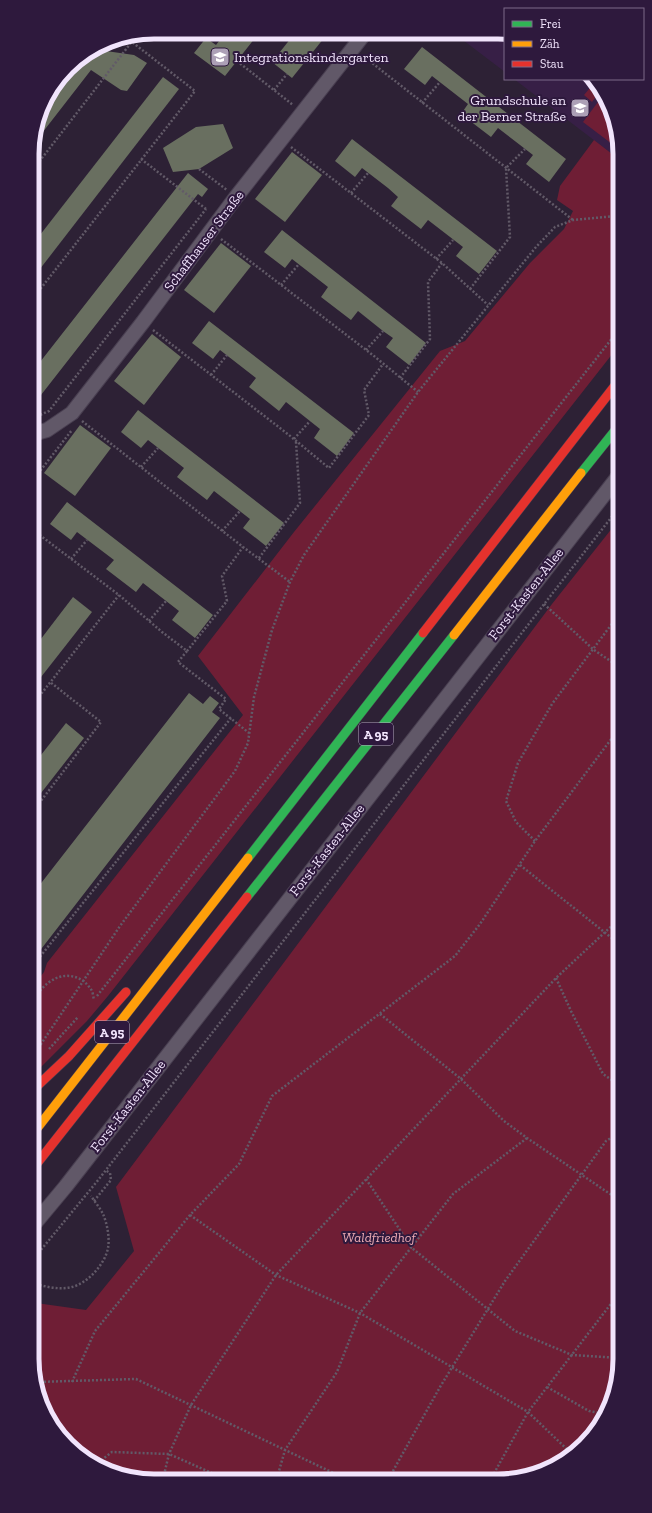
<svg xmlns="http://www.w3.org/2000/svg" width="652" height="1513" viewBox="0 0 652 1513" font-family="'Zilla Slab',serif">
  <rect width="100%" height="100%" fill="#2d2135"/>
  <g fill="#371f46">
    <path d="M 455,34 L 505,34 L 505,72 Z"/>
    <path d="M 514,79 L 592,79 L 604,93 L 616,122 L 616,157 Z"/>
  </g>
  <g fill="#6f1e35">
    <path d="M 595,82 L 601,90 L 592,102 L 584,95 Z"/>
    <path d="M 604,94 L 616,122 L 616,147 L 583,122 Z"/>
    <path d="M 594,140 L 616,157 L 617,348 L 108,996 L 87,1021 L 35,1073 L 35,984 L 44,972 L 47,963 L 243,715 L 198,656 L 294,532 L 440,351 L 465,341 L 530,263 L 564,229 L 573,211 L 557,200 L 560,186 Z"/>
    <path d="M 617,522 L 620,1367 L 613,1399 L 595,1434 L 566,1461 L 530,1477 L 130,1479 L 100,1468 L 68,1445 L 36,1391 L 36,1303 L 86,1310 L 134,1251 L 116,1187 L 552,604 Z"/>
  </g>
  <g fill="#696f60">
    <path d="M 226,32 L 259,33 L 225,76 L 194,53 L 206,38 L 216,45 Z"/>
    <path d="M 295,33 L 328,33 L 292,78 L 272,62 Z"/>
    <path d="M 116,40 L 106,51 L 134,55 L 147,63 L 127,91 L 121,90 L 91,70 L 32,146 L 45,100 L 73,62 L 107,41 Z"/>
    <path d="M 422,47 L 566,159 L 549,182 L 526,164 L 533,155 L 498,128 L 491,137 L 461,114 L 468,104 L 432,76 L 425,85 L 404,69 Z"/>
    <path d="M 163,77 L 179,89 L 33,278 L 33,244 Z"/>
    <path d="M 223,124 L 233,148 L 199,169 L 173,172 L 163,148 L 196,127 Z"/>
    <path d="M 352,139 L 497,251 L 479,274 L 456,256 L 463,247 L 428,220 L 421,229 L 391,206 L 398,197 L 388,188 L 362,168 L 355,177 L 335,161 Z"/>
    <path d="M 292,152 L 322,175 L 285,222 L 255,199 Z"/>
    <path d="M 188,173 L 208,189 L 202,197 L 198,194 L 41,395 L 33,389 L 33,371 Z"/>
    <path d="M 282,230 L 426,343 L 409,365 L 386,347 L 393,338 L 383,331 L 358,311 L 351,320 L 321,297 L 328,287 L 292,259 L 285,268 L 264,252 Z"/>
    <path d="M 221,243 L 251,266 L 214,313 L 184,290 Z"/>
    <path d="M 209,321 L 354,433 L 337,456 L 314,438 L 320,429 L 286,402 L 279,411 L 249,387 L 256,378 L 220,350 L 213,359 L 192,343 Z"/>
    <path d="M 152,334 L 181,357 L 144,405 L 114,381 Z"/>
    <path d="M 138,410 L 284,523 L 266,546 L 243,528 L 250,519 L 214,491 L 207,500 L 177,477 L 184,468 L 148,440 L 141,448 L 121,432 Z"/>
    <path d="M 80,425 L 111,448 L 75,496 L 44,473 Z"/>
    <path d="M 67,502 L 213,615 L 195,638 L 172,620 L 179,611 L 143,583 L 136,592 L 106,569 L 114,560 L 77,532 L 71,540 L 50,524 Z"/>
    <path d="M 73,597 L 92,612 L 34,686 L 34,648 Z"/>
    <path d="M 189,693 L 203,704 L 210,696 L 219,703 L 212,712 L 220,718 L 35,957 L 35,891 Z"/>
    <path d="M 66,723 L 84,738 L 34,802 L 34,764 Z"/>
  </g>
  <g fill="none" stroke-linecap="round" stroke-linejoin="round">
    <g stroke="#493f51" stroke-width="16">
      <g id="street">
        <path d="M 33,434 L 47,430 L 72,413 L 143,322 L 236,197 L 365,33"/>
        <path d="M 36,1222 L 66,1186 L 617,478"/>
      </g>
    </g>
    <g stroke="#493f51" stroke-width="10">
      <g id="fast">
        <path d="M 581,473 L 617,428"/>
        <path d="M 248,858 L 423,633"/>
        <path d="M 247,897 L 454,635"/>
      </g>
    </g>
    <g stroke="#493f51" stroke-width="10">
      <g id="slow">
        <path d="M 454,635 L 581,473"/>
        <path d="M 35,1131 L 248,858"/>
      </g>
    </g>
    <g stroke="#493f51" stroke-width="10">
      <g id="jam">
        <path d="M 423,633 L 617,383"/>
        <path d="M 35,1088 L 69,1056 L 126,992"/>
        <path d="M 35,1166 L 247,897"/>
      </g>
    </g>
    <g stroke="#625a68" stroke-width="2.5" stroke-dasharray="2 2" stroke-linecap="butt">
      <path d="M 363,56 L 573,220"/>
      <path d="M 237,61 L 293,105"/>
      <path d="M 274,90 L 287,74"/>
      <path d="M 422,103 L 440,82"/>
      <path d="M 291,147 L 442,263 L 488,305"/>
      <path d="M 141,159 L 206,209"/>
      <path d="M 199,169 L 227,190"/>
      <path d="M 32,171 L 137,35"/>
      <path d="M 351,193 L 368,173"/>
      <path d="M 221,239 L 374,356 L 418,392"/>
      <path d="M 436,259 L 453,240"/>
      <path d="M 281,285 L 299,264"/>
      <path d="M 470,289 L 510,237 L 506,168 L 525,149"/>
      <path d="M 38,292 L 195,91 L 132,42"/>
      <path d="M 153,330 L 289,435 L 329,468 L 369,415 L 364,390 L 383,364"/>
      <path d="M 366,350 L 383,331"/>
      <path d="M 211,375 L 227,355"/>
      <path d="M 400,378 L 430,339 L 428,282 L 442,263"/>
      <path d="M 33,418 L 49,411 L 206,209"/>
      <path d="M 82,421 L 243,547 L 290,582"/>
      <path d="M 294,439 L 310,421"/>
      <path d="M 141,467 L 158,448"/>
      <path d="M 33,480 L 72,430"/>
      <path d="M 33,530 L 119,595 L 162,632 L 187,651 L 178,662 L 226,699 L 219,709 L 249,733"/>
      <path d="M 222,531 L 240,511"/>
      <path d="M 259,558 L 300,503 L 296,442"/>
      <path d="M 71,559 L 87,540"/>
      <path d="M 544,604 L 594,650 L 618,666"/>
      <path d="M 149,621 L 166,601"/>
      <path d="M 187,651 L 227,601 L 222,576 L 243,547"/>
      <path d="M 34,703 L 119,595"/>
      <path d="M 34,810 L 101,722 L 50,682"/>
      <path d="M 535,841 L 516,822 L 506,801 L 518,763 L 552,704 L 617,617"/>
      <path d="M 520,865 L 618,943"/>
      <path d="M 35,963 L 231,718"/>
      <path d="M 556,978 L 571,1011 L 603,1074 L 619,1085"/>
      <path d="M 97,996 L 617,332"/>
      <path d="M 35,997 C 40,991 44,985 51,981 C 64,972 81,975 90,988 C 93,991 93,996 94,1000"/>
      <path d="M 380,1014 L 461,1079 L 504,1121 L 527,1138 L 619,1200"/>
      <path d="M 49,1049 L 78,1017"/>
      <path d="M 35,1063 L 35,1053 L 120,926 L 235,771 L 248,743 L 254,697 L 272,630 L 290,582 L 304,555 L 418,392 L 536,247 L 555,227 L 573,220 L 616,216"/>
      <path d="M 366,1179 L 412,1248 L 515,1331 L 572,1355 L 620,1358"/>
      <path d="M 94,1201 L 111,1180 L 110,1173 L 105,1170"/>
      <path d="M 190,1215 L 276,1275 L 360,1313 L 528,1412 L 572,1454"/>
      <path d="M 36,1256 L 99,1179 L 617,510"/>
      <path d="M 36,1284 C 47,1287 60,1290 72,1287 C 88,1283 105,1264 108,1248 C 110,1238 107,1223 103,1214 C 100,1208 95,1202 91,1196"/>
      <path d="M 36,1382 L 136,1379 L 344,1478"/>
      <path d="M 72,1382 L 95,1331 L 190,1215 L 239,1164 L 272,1096 L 455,956 L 480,924 L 535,841 L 618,730"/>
      <path d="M 547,1387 L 589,1411 L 605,1414"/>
      <path d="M 95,1465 L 112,1452 L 169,1454 L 223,1478"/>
      <path d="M 492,1477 L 528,1412 L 620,1292"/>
      <path d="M 277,1478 L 285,1450 L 337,1372 L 360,1313 L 453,1194 L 527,1138"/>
      <path d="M 389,1478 L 440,1387 L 505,1281 L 606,1141 L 619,1133"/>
      <path d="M 163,1479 L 169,1454 L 191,1405 L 276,1275 L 556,978 L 618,920"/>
    </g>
    <use href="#street" stroke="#615868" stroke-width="14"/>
    <use href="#fast" stroke="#30b455" stroke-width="9"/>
    <use href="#slow" stroke="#ff9f0a" stroke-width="9"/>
    <use href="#jam" stroke="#e5322d" stroke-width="9"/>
  </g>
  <defs>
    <g id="school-square" transform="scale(1)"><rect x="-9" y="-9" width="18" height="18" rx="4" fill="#aca0b6" stroke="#2e193d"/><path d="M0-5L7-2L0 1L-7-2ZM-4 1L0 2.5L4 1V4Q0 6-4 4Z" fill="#fff"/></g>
  </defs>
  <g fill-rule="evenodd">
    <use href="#school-square" x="220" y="57"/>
    <use href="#school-square" x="580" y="108"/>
  </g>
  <g text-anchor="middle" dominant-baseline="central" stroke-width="4" stroke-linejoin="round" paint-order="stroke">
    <g fill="#2e193d" stroke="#b6a7c3" stroke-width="1">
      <rect x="359" y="723" width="34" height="22" rx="3"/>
      <rect x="95" y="1021" width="34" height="22" rx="3"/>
    </g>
    <g font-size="13" font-weight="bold" fill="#f1e4fc">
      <text x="376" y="734">A 95</text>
      <text x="112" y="1032">A 95</text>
    </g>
    <g font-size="14" fill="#f1e4fc" stroke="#2e193d" text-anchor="start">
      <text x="234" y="57">Integrationskindergarten</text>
      <text x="566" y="100" text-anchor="end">Grundschule an<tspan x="566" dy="16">der Berner Straße</tspan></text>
    </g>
    <g font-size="14" fill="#f1e4fc" stroke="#2e193d">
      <text transform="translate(204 241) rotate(-53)">Schaffhauser Straße</text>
      <text transform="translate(526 594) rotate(-52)">Forst-Kasten-Allee</text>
      <text transform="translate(327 850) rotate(-52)">Forst-Kasten-Allee</text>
      <text transform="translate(128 1106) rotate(-52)">Forst-Kasten-Allee</text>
    </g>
    <g font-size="14" font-style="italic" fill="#edaab3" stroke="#2e193d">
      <text x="379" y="1237">Waldfriedhof</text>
    </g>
  </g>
  <path d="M0 0H652V1513H0ZM154 39H498A115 115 0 0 1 613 154V1359A115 115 0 0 1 498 1474H154A115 115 0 0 1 39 1359V154A115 115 0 0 1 154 39Z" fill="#2e193d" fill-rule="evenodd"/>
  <path fill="none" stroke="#f1e4fc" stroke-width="5" d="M154 39H498A115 115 0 0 1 613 154V1359A115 115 0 0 1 498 1474H154A115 115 0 0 1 39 1359V154A115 115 0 0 1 154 39Z"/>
  <rect x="504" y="8" width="140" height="72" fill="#2e193d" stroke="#7c6a89"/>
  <rect x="512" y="21" width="20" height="6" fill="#30b455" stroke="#7c6a89"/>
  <text x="540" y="28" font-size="12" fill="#f1e4fc">Frei</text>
  <rect x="512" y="41" width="20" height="6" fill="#ff9f0a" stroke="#7c6a89"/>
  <text x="540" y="48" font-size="12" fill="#f1e4fc">Zäh</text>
  <rect x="512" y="61" width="20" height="6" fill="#e5322d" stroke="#7c6a89"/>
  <text x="540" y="68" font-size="12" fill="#f1e4fc">Stau</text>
</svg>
